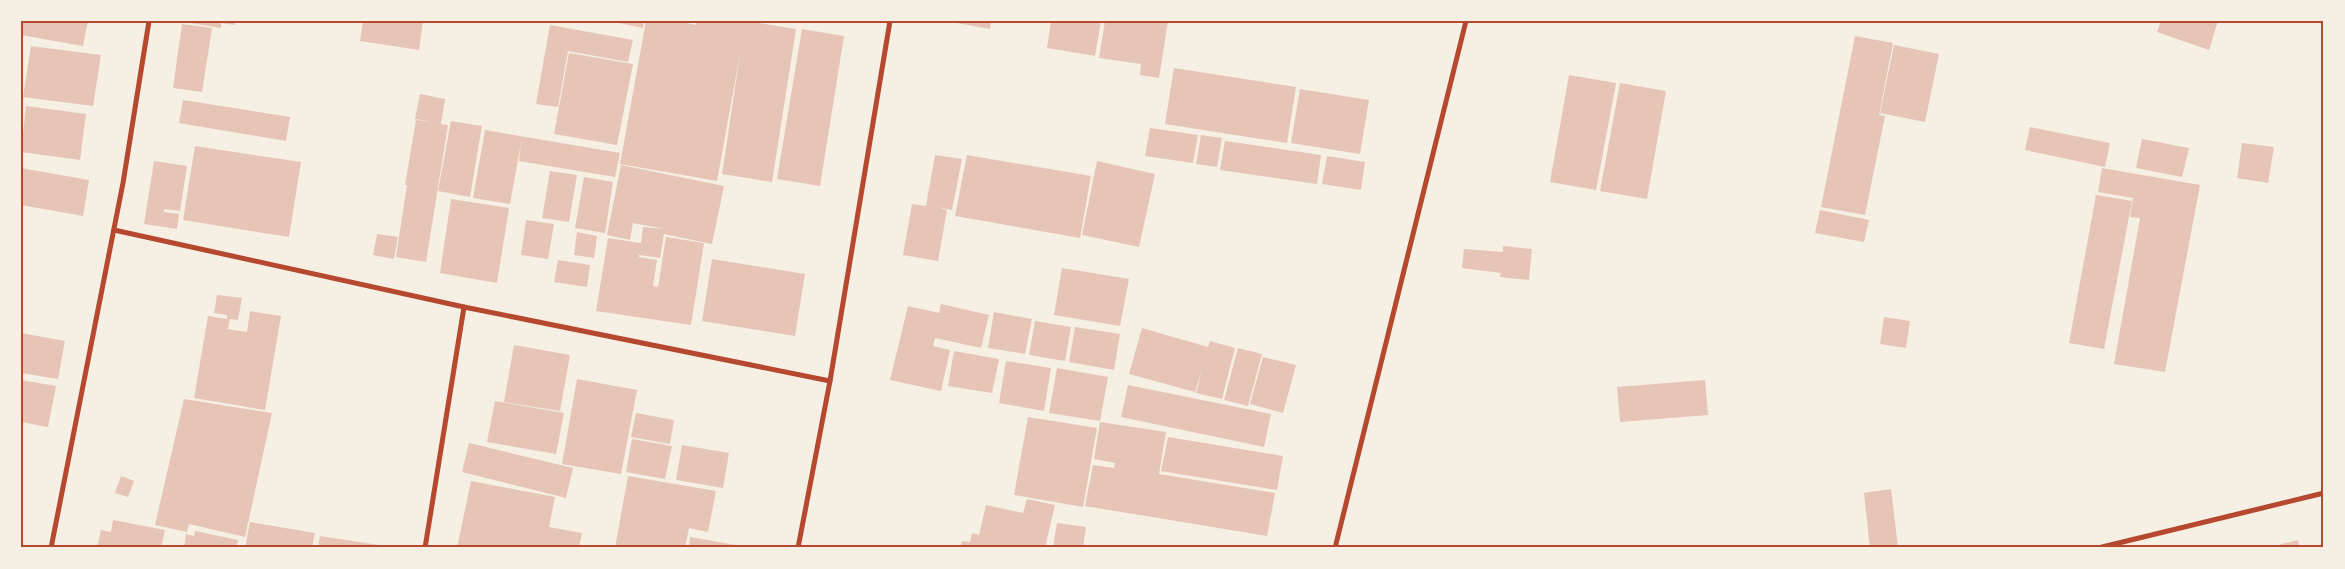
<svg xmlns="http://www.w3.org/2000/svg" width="2345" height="569" viewBox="0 0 2345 569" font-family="Spectral,serif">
  <rect width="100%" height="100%" fill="#f6efe4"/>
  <g fill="#e6c5b7">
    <path d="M 21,21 L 88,21 L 83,46 L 21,35 Z"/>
    <path d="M 178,21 L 235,21 L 235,25 L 221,23 L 221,28 Z"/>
    <path d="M 363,21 L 423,21 L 419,50 L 360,41 Z"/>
    <path d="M 609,21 L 644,21 L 643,28 Z"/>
    <path d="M 646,21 L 687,21 L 687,23 L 696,25 L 697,21 L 747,21 L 796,29 L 772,182 L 722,174 L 740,54 L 717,181 L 620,164 Z"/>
    <path d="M 957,21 L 991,21 L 990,29 L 957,23 Z"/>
    <path d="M 1051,21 L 1101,21 L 1095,56 L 1047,48 Z"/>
    <path d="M 1105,21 L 1168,21 L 1159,78 L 1140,75 L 1141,64 L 1099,58 Z"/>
    <path d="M 2161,21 L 2218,21 L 2209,50 L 2157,32 Z"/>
    <path d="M 182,24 L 212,28 L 202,92 L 173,88 Z"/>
    <path d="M 550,25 L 633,40 L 628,62 L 568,51 L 558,107 L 536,104 Z"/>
    <path d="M 802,29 L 844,36 L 820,186 L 777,179 Z"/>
    <path d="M 1855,36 L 1893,43 L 1879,115 L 1885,116 L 1865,215 L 1821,207 Z"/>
    <path d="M 1894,45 L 1939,54 L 1925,122 L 1880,113 Z"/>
    <path d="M 31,46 L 101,55 L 93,106 L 23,97 Z"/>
    <path d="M 569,53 L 633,64 L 617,145 L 554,134 Z"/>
    <path d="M 1174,68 L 1296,87 L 1287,143 L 1165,124 Z"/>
    <path d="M 1569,75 L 1616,83 L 1596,190 L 1550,182 Z"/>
    <path d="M 1620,83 L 1666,91 L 1647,199 L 1600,191 Z"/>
    <path d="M 1300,89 L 1369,100 L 1360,154 L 1291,143 Z"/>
    <path d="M 420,94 L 445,99 L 441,124 L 448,125 L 426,262 L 396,257 L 407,185 L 405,185 L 416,120 L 434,122 L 415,119 Z"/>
    <path d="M 183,100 L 290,117 L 286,141 L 179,123 Z"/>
    <path d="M 26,106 L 86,114 L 80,160 L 21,152 Z"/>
    <path d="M 451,121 L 482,126 L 470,197 L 438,191 Z"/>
    <path d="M 2030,127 L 2110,143 L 2105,167 L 2025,150 Z"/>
    <path d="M 1150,128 L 1198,135 L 1193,163 L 1145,156 Z"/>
    <path d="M 485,130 L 620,153 L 615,177 L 519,161 L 521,143 L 510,204 L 473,198 Z"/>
    <path d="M 1201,135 L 1222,138 L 1217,167 L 1196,164 Z"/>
    <path d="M 2142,139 L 2189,148 L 2182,177 L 2136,168 Z"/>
    <path d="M 1225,141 L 1321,155 L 1317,184 L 1220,170 Z"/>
    <path d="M 2242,143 L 2274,147 L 2268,183 L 2237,178 Z"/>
    <path d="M 195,146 L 301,162 L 289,237 L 183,220 Z"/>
    <path d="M 935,155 L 962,159 L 952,210 L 938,207 L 947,210 L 938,261 L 903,255 L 912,204 L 926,206 Z"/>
    <path d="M 967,155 L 1091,176 L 1080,238 L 955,216 Z"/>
    <path d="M 1327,156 L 1365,162 L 1361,190 L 1322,184 Z"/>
    <path d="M 154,161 L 187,166 L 180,211 L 164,209 L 164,212 L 179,214 L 177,229 L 144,224 Z"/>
    <path d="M 1097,161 L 1155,174 L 1139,247 L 1082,235 Z"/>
    <path d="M 621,165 L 724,186 L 712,244 L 664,234 L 660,258 L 639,255 L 639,257 L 657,260 L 653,286 L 658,287 L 666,237 L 704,243 L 691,325 L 596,311 L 608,238 L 641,243 L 643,227 L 665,229 L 633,223 L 630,240 L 607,235 Z"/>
    <path d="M 21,168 L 89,180 L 83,216 L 21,205 Z"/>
    <path d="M 2102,168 L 2200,185 L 2165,372 L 2114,364 L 2140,218 L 2130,217 L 2133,198 L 2098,192 Z"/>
    <path d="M 550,171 L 577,175 L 569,222 L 542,218 Z"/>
    <path d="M 584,177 L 613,182 L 605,233 L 575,228 Z"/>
    <path d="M 2096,195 L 2132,201 L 2104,349 L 2069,343 Z"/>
    <path d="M 451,199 L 509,208 L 497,283 L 440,273 Z"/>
    <path d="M 1820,210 L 1869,220 L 1864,242 L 1815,233 Z"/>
    <path d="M 526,220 L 554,224 L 548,259 L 521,255 Z"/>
    <path d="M 577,232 L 597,236 L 594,258 L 574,255 Z"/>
    <path d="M 377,234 L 398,237 L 394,259 L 373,255 Z"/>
    <path d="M 1503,246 L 1532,249 L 1529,280 L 1500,277 L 1501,273 L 1462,268 L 1464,249 L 1503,252 Z"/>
    <path d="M 712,259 L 805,274 L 795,336 L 702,321 Z"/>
    <path d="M 558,260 L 590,265 L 587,287 L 554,282 Z"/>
    <path d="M 1062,268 L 1129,279 L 1120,326 L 1054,315 Z"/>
    <path d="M 217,295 L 242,298 L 238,320 L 230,319 L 228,329 L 247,332 L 250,311 L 281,316 L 265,410 L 194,398 L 208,316 L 227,319 L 227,315 L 214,313 Z"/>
    <path d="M 941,304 L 989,315 L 981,348 L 935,338 L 933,346 L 950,350 L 941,391 L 890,380 L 908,306 L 939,313 Z"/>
    <path d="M 994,312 L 1032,319 L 1025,354 L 988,348 Z"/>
    <path d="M 1884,317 L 1910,321 L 1906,348 L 1880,344 Z"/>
    <path d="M 1035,321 L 1071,327 L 1065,361 L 1029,355 Z"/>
    <path d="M 1075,327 L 1120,334 L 1114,370 L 1069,362 Z"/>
    <path d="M 1142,328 L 1208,347 L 1210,341 L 1235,348 L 1222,399 L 1196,393 L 1202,370 L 1195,392 L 1129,374 Z"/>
    <path d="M 21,333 L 65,341 L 58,379 L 21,373 Z"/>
    <path d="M 514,345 L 570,355 L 560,411 L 504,402 Z"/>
    <path d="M 1238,348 L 1262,354 L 1248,406 L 1224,400 Z"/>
    <path d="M 954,351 L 999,359 L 992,393 L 948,386 Z"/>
    <path d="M 1263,357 L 1296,365 L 1283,413 L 1250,404 Z"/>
    <path d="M 1006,361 L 1051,368 L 1044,411 L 999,403 Z"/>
    <path d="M 1057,368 L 1108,377 L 1100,421 L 1049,413 Z"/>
    <path d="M 577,379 L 637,390 L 621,474 L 562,464 Z"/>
    <path d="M 21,380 L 56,386 L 48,427 L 21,422 Z"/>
    <path d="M 1705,380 L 1708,415 L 1620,422 L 1617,387 Z"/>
    <path d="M 1128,385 L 1271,414 L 1264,447 L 1121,417 Z"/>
    <path d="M 184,399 L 272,413 L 245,537 L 189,524 L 187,532 L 155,525 Z"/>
    <path d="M 495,401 L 564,413 L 556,454 L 487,442 Z"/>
    <path d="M 636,413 L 674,420 L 670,444 L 631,437 Z"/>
    <path d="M 1028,417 L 1097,428 L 1083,507 L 1014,495 Z"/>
    <path d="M 1100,422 L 1166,432 L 1159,474 L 1275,493 L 1267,536 L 1085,506 L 1093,465 L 1114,468 L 1115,463 L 1094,459 Z"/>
    <path d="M 1168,437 L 1283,456 L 1277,490 L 1161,471 Z"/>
    <path d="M 632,439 L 672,446 L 665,479 L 626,472 Z"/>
    <path d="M 469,443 L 573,468 L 566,498 L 462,472 Z"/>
    <path d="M 682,445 L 729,453 L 723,488 L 676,480 Z"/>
    <path d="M 121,476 L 134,481 L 128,497 L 115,493 Z"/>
    <path d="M 628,476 L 716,491 L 708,532 L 689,528 L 685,548 L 615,548 Z"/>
    <path d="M 471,481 L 555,497 L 549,527 L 582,533 L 579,548 L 457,548 Z"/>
    <path d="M 1891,489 L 1898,547 L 1870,548 L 1864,493 Z"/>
    <path d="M 1027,499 L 1055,505 L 1045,548 L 960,548 L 962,541 L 970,542 L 972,533 L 979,535 L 986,505 L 1023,513 Z"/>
    <path d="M 113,520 L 165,530 L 161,548 L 97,548 L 101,530 L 111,532 Z"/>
    <path d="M 250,522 L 315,533 L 312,548 L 245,548 Z"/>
    <path d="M 1057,523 L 1086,527 L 1083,548 L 1053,548 Z"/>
    <path d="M 195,531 L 238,540 L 236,548 L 184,548 L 186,534 L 194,536 Z"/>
    <path d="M 320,536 L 379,545 L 387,548 L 318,548 Z"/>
    <path d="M 690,537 L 748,547 L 747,548 L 689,548 Z"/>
    <path d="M 2298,540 L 2300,548 L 2271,548 L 2271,547 Z"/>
  </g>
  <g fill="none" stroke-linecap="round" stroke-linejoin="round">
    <g stroke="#b5482f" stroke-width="5">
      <path d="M 114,230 L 464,307 L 830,381"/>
      <path d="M 51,548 L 123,183 L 149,21"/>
      <path d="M 425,548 L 464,307"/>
      <path d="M 798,548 L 830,381 L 890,21"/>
      <path d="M 1335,548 L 1466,21"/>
      <path d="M 2098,548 L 2324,493"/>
    </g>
  </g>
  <rect width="2345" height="569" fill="none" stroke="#f6efe4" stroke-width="45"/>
  <rect x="22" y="22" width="2300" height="524" fill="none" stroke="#b5482f" stroke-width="2"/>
</svg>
